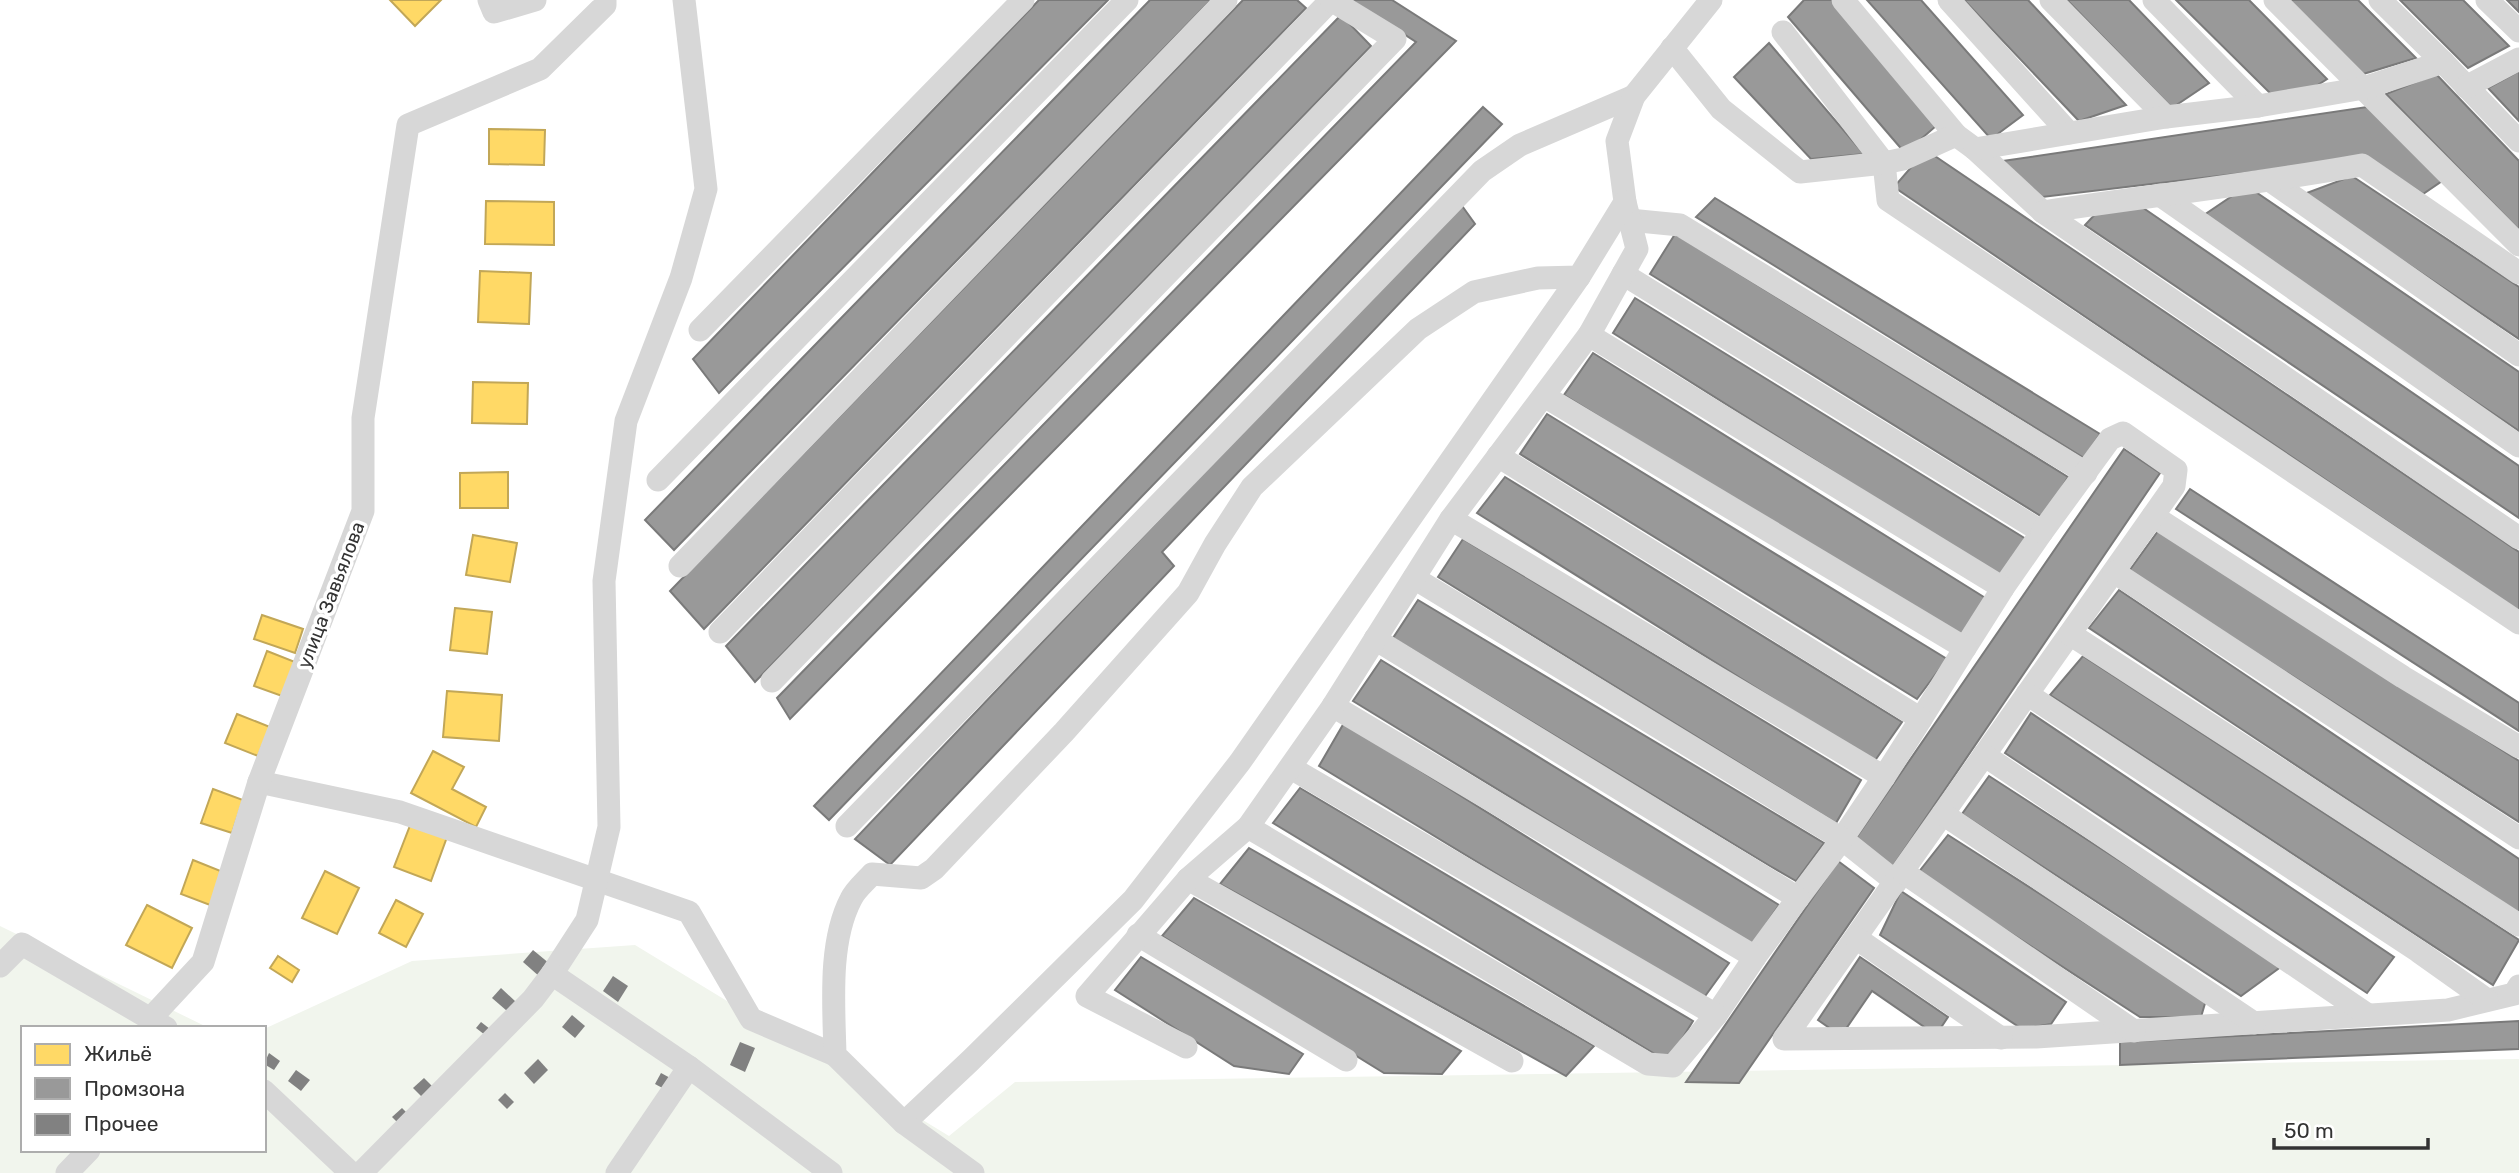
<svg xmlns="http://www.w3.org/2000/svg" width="2519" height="1173" viewBox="0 0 2519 1173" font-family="Rubik,sans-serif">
  <rect width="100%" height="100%" fill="#fff"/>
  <path fill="#f1f5ed" d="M 0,926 L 209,1028 L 23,1028 L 23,1150 L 264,1150 L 264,1029 L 412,961 L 635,945 L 949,1136 L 1015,1082 L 2519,1059 L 2519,1173 L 0,1173 Z"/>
  <g fill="#ffd966" stroke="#c2a757" stroke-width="2">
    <path d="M 390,0 L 441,0 L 415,26 Z"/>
    <path d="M 489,129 L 545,130 L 544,165 L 489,164 Z"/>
    <path d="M 486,201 L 554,202 L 554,245 L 485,244 Z"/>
    <path d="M 480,271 L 531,273 L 529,324 L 478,322 Z"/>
    <path d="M 473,382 L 528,383 L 527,424 L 472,423 Z"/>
    <path d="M 508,472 L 508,508 L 460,508 L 460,473 Z"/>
    <path d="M 473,535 L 517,543 L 510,582 L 466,575 Z"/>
    <path d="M 455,608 L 492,612 L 487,654 L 450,650 Z"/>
    <path d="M 262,615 L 303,629 L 295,653 L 254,639 Z"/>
    <path d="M 267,651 L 295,662 L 282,696 L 254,686 Z"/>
    <path d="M 447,691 L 502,695 L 499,741 L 443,737 Z"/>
    <path d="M 237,714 L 270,727 L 258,756 L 225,743 Z"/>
    <path d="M 433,751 L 464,767 L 452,789 L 486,807 L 476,827 L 411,793 Z"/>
    <path d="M 213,789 L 243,800 L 232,833 L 201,823 Z"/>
    <path d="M 411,823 L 447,837 L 431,881 L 394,867 Z"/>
    <path d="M 193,860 L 223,872 L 210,905 L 181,894 Z"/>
    <path d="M 325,871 L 359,888 L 337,934 L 302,918 Z"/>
    <path d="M 396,900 L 423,914 L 406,947 L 379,933 Z"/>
    <path d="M 147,905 L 192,928 L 172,968 L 126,945 Z"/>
    <path d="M 278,956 L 299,970 L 292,982 L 270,968 Z"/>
  </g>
  <g fill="#999" stroke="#7a7a7a" stroke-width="2">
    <path d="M 1039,0 L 1108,0 L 719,393 L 693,359 Z"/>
    <path d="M 1150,0 L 1211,0 L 674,550 L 645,520 Z"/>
    <path d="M 1243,0 L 1297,0 L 1306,8 L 704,629 L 670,591 Z"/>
    <path d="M 1351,0 L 1392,0 L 1456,41 L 790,719 L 777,698 L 1416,42 Z"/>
    <path d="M 1804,0 L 1834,0 L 1936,126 L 1905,153 L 1788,17 Z"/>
    <path d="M 1867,0 L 1921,0 L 2023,115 L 1991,139 Z"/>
    <path d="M 1964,0 L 2028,0 L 2126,105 L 2079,121 Z"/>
    <path d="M 2067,0 L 2129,0 L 2209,83 L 2172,108 Z"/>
    <path d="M 2176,0 L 2249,0 L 2327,79 L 2302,95 L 2273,96 Z"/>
    <path d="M 2289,0 L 2358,0 L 2416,58 L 2363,74 Z"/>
    <path d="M 2400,0 L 2463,0 L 2509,46 L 2468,68 Z"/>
    <path d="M 2507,0 L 2519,0 L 2519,12 Z"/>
    <path d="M 1341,15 L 1371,46 L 755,682 L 726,646 Z"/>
    <path d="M 1769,43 L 1864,154 L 1811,159 L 1734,77 Z"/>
    <path d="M 2519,71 L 2519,121 L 2488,88 Z"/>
    <path d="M 2436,74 L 2519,161 L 2519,230 L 2386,94 Z"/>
    <path d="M 1483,107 L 1502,124 L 829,820 L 814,806 Z"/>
    <path d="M 2367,107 L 2442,181 L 2423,194 L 2369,158 L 2042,197 L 2003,161 Z"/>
    <path d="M 1926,150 L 2519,552 L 2519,611 L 1894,187 Z"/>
    <path d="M 2352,176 L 2519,287 L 2519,339 L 2304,194 Z"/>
    <path d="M 2247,186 L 2519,372 L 2519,431 L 2201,217 Z"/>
    <path d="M 1715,198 L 2100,434 L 2084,458 L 1696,217 Z"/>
    <path d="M 1460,203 L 1475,224 L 1162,552 L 1174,566 L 890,865 L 855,839 Z"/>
    <path d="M 2136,203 L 2519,466 L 2519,518 L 2085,225 L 2100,209 Z"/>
    <path d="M 1675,234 L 2068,477 L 2044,518 L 1650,274 Z"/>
    <path d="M 1635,298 L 2026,539 L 2000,577 L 1613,333 Z"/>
    <path d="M 1593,353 L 1987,599 L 1961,639 L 1564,395 Z"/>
    <path d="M 1547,414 L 1947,659 L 1917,699 L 1520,454 Z"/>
    <path d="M 2124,449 L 2160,473 L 1891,869 L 1854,841 Z"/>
    <path d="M 1505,477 L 1902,722 L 1874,762 L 1477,513 Z"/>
    <path d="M 2190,489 L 2519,703 L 2519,731 L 2176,509 Z"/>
    <path d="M 2158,531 L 2519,761 L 2519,822 L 2129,571 Z"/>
    <path d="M 1463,539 L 1861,780 L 1836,823 L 1438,577 Z"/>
    <path d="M 2119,590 L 2519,859 L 2519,913 L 2089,628 Z"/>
    <path d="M 1418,600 L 1824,843 L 1796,881 L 1770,866 L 1393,638 Z"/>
    <path d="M 2083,656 L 2519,940 L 2493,985 L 2050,695 Z"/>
    <path d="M 1381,660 L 1779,905 L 1752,945 L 1353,701 Z"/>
    <path d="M 2031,713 L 2394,957 L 2367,993 L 2005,753 Z"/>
    <path d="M 1344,723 L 1729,963 L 1703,999 L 1319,766 Z"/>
    <path d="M 1989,776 L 2282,966 L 2241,996 L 1962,814 Z"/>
    <path d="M 1300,788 L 1693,1021 L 1668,1062 L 1273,823 Z"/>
    <path d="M 1948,835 L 2206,1000 L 2201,1017 L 2140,1017 L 1918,873 Z"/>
    <path d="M 1249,848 L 1594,1046 L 1566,1076 L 1220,884 Z"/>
    <path d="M 1838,861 L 1874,888 L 1739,1083 L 1686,1082 Z"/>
    <path d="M 1901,891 L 2066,1002 L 2051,1024 L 2022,1029 L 1880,935 Z"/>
    <path d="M 1194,898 L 1461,1051 L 1442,1074 L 1384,1073 L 1162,936 Z"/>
    <path d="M 1141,957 L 1303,1054 L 1289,1074 L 1234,1066 L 1115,990 Z"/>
    <path d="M 1860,957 L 1948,1017 L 1936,1035 L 1872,991 L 1841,1036 L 1818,1020 Z"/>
    <path d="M 2519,1021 L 2519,1049 L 2120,1065 L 2120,1042 Z"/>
  </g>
  <g fill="#818181">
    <path d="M 533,950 L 550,964 L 540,977 L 523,962 Z"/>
    <path d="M 613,976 L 628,986 L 618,1002 L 603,991 Z"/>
    <path d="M 501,988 L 516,1002 L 507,1011 L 492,998 Z"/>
    <path d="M 572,1015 L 585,1026 L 575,1038 L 562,1027 Z"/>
    <path d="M 481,1022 L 490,1029 L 485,1035 L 476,1028 Z"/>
    <path d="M 740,1042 L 755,1048 L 745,1072 L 730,1065 Z"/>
    <path d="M 269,1053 L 280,1061 L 274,1070 L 264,1064 Z"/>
    <path d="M 538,1059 L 548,1070 L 534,1084 L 524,1073 Z"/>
    <path d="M 296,1070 L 310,1080 L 301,1091 L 288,1081 Z"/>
    <path d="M 661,1073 L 674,1080 L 668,1091 L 655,1084 Z"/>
    <path d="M 424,1078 L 437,1091 L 426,1101 L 413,1088 Z"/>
    <path d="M 505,1093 L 514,1102 L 507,1109 L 498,1100 Z"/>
    <path d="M 402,1108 L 410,1116 L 400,1125 L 392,1117 Z"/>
  </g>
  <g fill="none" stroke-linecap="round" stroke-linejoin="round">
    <g stroke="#d7d7d7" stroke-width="23">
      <path d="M 489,0 L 494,12 L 535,0"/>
      <path d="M 1843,0 L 1956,135"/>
      <path d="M 1949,0 L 2069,133"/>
      <path d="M 2051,0 L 2166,117"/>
      <path d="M 2154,0 L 2258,106"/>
      <path d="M 2275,0 L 2519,245"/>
      <path d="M 2487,0 L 2519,31"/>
      <path d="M 1783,32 L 1884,163 L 1888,200 L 2519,623"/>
      <path d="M 1672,48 L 1721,109 L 1800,172 L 1884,163 L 1903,159 L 1956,135 L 1975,149 L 2043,212 L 2519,538"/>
      <path d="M 2443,62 L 2519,141"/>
      <path d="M 2466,87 L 2519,59"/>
      <path d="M 1975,149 L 2166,117 L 2258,106 L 2364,88 L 2443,62 L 2380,0"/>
      <path d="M 2271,181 L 2519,355"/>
      <path d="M 2160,195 L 2519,446"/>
      <path d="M 2043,212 C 2149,196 2256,184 2362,165 L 2519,273"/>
      <path d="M 1629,220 L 1680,225 L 2086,473"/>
      <path d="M 1623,274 L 2042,532 L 2003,588"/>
      <path d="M 700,330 L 1023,0"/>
      <path d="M 1589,335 L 2003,588 L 1965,648"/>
      <path d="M 1544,396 L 1965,648 L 1921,719"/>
      <path d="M 1498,456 L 1921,719 L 1884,777"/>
      <path d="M 658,480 L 1127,0"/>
      <path d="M 2153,516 L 2403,677 L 2519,747"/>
      <path d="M 1451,519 L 1884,777 L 1842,839 L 1896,882"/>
      <path d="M 2042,532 L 2110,439 L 2123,433 L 2176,470 L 2174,486 L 1784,1039 L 2036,1037 L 2448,1010 L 2514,994 L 2519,986"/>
      <path d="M 680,566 L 1226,0"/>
      <path d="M 2114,572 L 2519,838"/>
      <path d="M 1414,578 L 1842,839 L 1798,898"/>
      <path d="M 720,632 L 1331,0"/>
      <path d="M 2070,634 L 2519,925"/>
      <path d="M 1375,639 L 1798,898 L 1755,957"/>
      <path d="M 772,681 L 1395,39 L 1331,0"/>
      <path d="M 2027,694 L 2418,951 L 2487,1000"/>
      <path d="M 1333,706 L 1755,957 L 1716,1015"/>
      <path d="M 1984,755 L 2368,1015"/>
      <path d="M 259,782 L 400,812 L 689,912 L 751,1019 L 835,1055"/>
      <path d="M 1943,814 L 2254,1023"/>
      <path d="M 847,826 L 1482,171 L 1520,145 L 1634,96"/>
      <path d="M 1248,827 L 1648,1064 L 1673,1066 L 1716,1015 L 1291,768"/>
      <path d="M 1903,872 L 2134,1031"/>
      <path d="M 1188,879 L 1512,1061"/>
      <path d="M 1138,935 L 1346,1060"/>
      <path d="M 1856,938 L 2001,1038"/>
      <path d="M 0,966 L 22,944 L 166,1028"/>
      <path d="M 552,974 L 587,920 L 609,827 L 604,581 L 626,421 L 681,278 L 706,189 L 684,0"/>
      <path d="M 150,1019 L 203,962 L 259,782 L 363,511 L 363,418 L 408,125 L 540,69 L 605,5 L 605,0"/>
      <path d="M 1186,1047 L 1087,996 L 1188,879 L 1248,827 L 1333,706 L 1451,519 L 1589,335 L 1637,249 L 1625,202 L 1617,141 L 1634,96 L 1711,0"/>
      <path d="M 264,1091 L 351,1173"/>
      <path d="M 904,1123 L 970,1061 L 1133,900 L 1240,762 L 1579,277"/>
      <path d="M 67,1173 L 89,1150"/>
      <path d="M 361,1173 L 533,999 L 552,974 L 689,1067 L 831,1173"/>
      <path d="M 617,1173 L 689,1067"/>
      <path d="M 973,1173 L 904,1123 L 835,1055 C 834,1007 828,943 851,899 C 855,890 865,882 872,874 L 921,878 L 934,869 L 1064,732 L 1188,593 L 1215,544 L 1252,487 L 1418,329 L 1474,292 L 1538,278 L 1579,277 L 1625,202"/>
    </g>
  </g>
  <g text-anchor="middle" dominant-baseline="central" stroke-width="7" stroke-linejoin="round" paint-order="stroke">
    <g font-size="19" fill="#333" stroke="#fff">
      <text transform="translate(331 595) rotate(-69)">улица Завьялова</text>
    </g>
  </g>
  <rect x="21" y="1026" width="245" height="126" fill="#ffffff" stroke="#adadad" stroke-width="2"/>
  <rect x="35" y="1044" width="35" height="21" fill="#ffd966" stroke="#adadad" stroke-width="2"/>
  <text x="84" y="1061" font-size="21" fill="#333333">Жильё</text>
  <rect x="35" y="1078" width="35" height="21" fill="#999999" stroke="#adadad" stroke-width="2"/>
  <text x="84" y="1096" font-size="21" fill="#333333">Промзона</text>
  <rect x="35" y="1114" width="35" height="21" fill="#818181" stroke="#adadad" stroke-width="2"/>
  <text x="84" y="1131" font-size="21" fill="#333333">Прочее</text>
  <path d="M2274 1138v10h154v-10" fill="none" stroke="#333333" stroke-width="3.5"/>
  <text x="2284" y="1138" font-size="21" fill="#333333" stroke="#ffffff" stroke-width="5" paint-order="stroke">50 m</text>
</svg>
